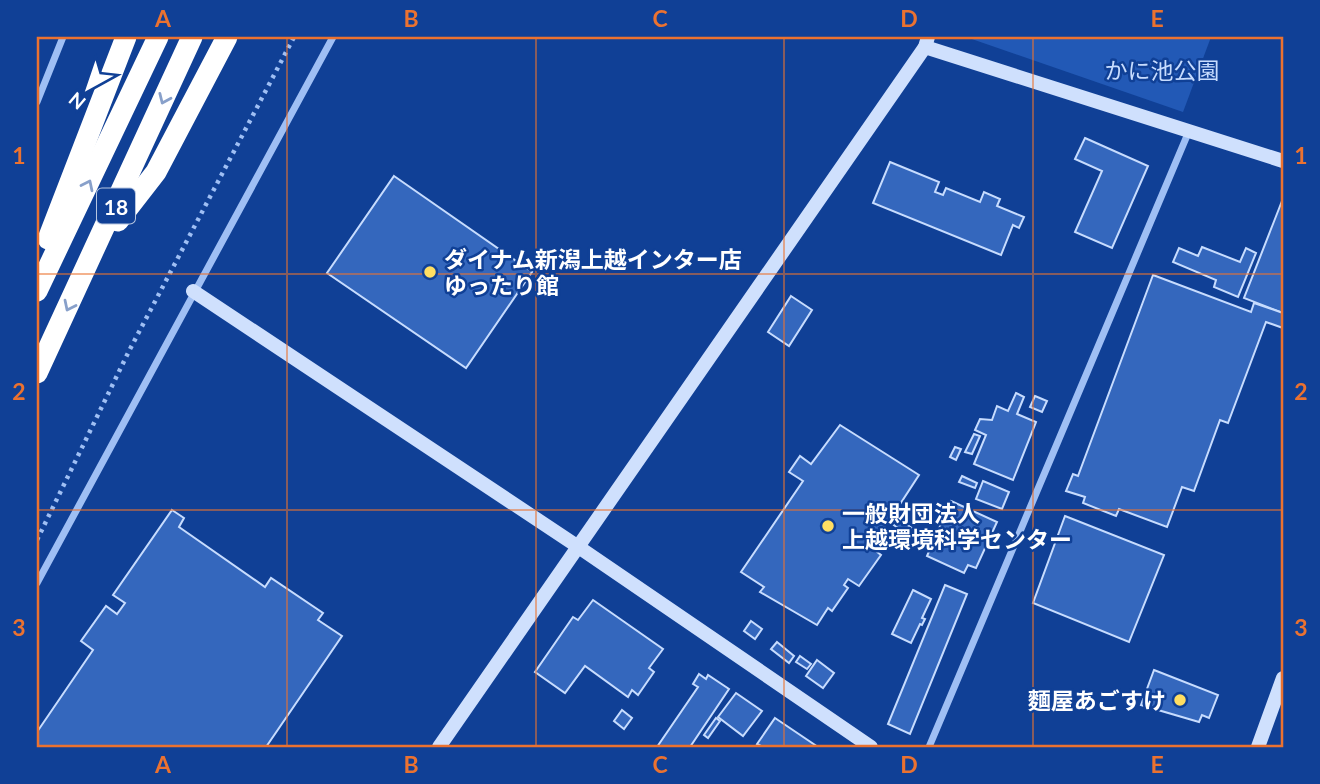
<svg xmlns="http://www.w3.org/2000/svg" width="1320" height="784" viewBox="0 0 1320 784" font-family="Lato,'Noto Sans JP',sans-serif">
  <rect width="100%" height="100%" fill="#104096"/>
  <path fill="#2259b6" d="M 966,37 L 1211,37 L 1183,112 Z"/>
  <g fill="#3467bd" stroke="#c7dcfe" stroke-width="2">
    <path d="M 1085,138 L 1148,166 L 1112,248 L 1075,232 L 1102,171 L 1075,159 Z"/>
    <path d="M 890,162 L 939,182 L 935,192 L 943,195 L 946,188 L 980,202 L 984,192 L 1000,199 L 997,206 L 1024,217 L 1019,228 L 1013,225 L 1001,255 L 873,203 Z"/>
    <path d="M 394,176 L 532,272 L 466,368 L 327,273 Z"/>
    <path d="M 1282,201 L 1283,202 L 1283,313 L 1244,298 Z"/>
    <path d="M 1202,247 L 1240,262 L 1246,248 L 1256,253 L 1238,297 L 1214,287 L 1216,280 L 1173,262 L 1179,248 L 1198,256 Z"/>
    <path d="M 1153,275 L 1251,312 L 1254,303 L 1283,313 L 1283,328 L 1266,322 L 1228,423 L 1220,420 L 1194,491 L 1182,487 L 1167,527 L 1119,509 L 1116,516 L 1083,503 L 1085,497 L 1066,491 L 1073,474 L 1078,476 Z"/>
    <path d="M 791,296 L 812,310 L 789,346 L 768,332 Z"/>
    <path d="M 1016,393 L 1024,397 L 1017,414 L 1036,422 L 1013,480 L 974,464 L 986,435 L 975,430 L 980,419 L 992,420 L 997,406 L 1008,411 Z"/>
    <path d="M 1035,396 L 1047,401 L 1042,412 L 1030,407 Z"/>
    <path d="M 840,425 L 919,475 L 893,515 L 925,537 L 935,537 L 932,545 L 921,544 L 888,521 L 872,548 L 881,555 L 859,586 L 848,579 L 844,585 L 848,588 L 832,611 L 828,608 L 817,625 L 760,592 L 764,587 L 741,572 L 803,481 L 789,472 L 800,456 L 811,464 Z"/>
    <path d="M 974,434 L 980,436 L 972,454 L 965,452 Z"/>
    <path d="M 955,447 L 961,449 L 956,460 L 950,457 Z"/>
    <path d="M 962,476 L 977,483 L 975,488 L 959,482 Z"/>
    <path d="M 983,481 L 1009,492 L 1002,509 L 976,499 Z"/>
    <path d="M 951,501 L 997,522 L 976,568 L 968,565 L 964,573 L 927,556 Z"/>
    <path d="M 172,510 L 184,518 L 179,527 L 265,587 L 271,578 L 323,613 L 318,620 L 342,636 L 266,747 L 37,747 L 37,732 L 93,650 L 81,641 L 106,606 L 117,614 L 125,603 L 113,595 Z"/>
    <path d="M 1065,516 L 1164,555 L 1129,642 L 1033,603 Z"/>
    <path d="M 945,585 L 967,594 L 910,734 L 888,724 Z"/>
    <path d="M 913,590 L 931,599 L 922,618 L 925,619 L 922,625 L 920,624 L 911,643 L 892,634 Z"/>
    <path d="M 593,600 L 663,649 L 649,668 L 654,672 L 638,695 L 632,690 L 628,697 L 585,666 L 565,693 L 535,672 L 573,617 L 578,620 Z"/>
    <path d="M 751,621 L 762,629 L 755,639 L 744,631 Z"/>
    <path d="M 777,642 L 794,656 L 789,663 L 771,649 Z"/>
    <path d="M 800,656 L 811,664 L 807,669 L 796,662 Z"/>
    <path d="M 817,660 L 834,673 L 823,688 L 806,676 Z"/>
    <path d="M 1154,670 L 1218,695 L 1209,718 L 1202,715 L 1199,722 L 1141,705 Z"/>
    <path d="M 699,674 L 706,679 L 708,675 L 729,689 L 690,747 L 657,747 L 698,687 L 693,684 Z"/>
    <path d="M 736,693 L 762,711 L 743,736 L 718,717 Z"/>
    <path d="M 622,710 L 632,718 L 624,729 L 614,721 Z"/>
    <path d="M 716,718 L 720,721 L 708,738 L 704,735 Z"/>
    <path d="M 775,718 L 818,747 L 763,747 L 757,744 Z"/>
  </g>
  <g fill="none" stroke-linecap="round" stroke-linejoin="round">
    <path stroke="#9fbff4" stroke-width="4.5" stroke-dasharray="3.5 5" stroke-linecap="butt" d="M 37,540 L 129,351 L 294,37"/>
    <g stroke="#9fbff4" stroke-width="7">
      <path d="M 37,102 L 63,37"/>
      <path d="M 37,583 L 333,37"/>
      <path d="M 929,747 L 1189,131"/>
    </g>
    <g stroke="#cfe0fd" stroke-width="14">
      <path d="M 925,47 L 1283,161"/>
      <path d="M 193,291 L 577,546 L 871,747"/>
      <path d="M 439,747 L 925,47 L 928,37"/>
      <path d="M 1258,747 L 1283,678"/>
    </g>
    <g stroke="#fff" stroke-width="21">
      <path d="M 118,221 L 156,172 L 227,37"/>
      <path d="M 48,239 L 126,37"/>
      <path d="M 37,291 L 158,37"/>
      <path d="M 37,373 L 192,37"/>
    </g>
  </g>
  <defs><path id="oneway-chevron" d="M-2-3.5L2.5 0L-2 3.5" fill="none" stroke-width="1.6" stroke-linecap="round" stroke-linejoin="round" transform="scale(1.75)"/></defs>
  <g stroke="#88a0ca">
    <use href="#oneway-chevron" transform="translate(164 99) rotate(114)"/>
    <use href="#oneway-chevron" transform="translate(88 185) rotate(-64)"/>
    <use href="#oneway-chevron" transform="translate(69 306) rotate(116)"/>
  </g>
  <path fill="none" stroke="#eb7230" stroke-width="2" stroke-opacity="0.55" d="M 287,37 L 287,747M 536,37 L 536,747M 784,37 L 784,747M 1033,37 L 1033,747M 37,274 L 1283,274M 37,510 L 1283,510"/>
  <g fill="#ffde62" stroke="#104096" stroke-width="2.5">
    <circle cx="430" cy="272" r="7"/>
    <circle cx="828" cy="526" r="7"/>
    <circle cx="1180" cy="700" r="7"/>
  </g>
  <g text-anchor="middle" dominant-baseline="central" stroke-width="5" stroke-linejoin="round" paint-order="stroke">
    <rect fill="#104096" stroke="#b7c6e0" stroke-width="2" x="97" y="188.5" width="38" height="35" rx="5"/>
    <g font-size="21" font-weight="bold" fill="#fff">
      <text x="116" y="206">18</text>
    </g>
    <g font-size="23" fill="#c7dcfe" stroke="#104096">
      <text x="1162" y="70">かに池公園</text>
    </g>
    <g font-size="23" font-weight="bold" fill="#fff" stroke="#104096" text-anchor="start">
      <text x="444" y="259">ダイナム新潟上越インター店<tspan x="444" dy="26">ゆったり館</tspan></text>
      <text x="842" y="513">一般財団法人<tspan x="842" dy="26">上越環境科学センター</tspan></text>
      <text x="1166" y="700" text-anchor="end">麵屋あごすけ</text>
    </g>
  </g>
  <rect width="1320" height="784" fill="none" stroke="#104096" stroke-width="77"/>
  <g transform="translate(88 88) rotate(220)" stroke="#104096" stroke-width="5" paint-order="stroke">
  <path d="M0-5L12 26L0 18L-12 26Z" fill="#ffffff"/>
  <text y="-10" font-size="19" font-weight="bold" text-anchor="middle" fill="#ffffff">N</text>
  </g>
  <rect x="38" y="38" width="1244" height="708" fill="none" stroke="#eb7230" stroke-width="2.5"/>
  <g font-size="23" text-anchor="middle" font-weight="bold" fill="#eb7230">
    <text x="163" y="27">A</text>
    <text x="411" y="27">B</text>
    <text x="660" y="27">C</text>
    <text x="909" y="27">D</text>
    <text x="1157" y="27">E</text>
    <text x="19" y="164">1</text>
    <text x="1301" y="164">1</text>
    <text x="19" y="400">2</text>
    <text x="1301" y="400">2</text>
    <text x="19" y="636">3</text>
    <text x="1301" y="636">3</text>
    <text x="163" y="773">A</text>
    <text x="411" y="773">B</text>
    <text x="660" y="773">C</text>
    <text x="909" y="773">D</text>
    <text x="1157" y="773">E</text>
  </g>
</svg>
